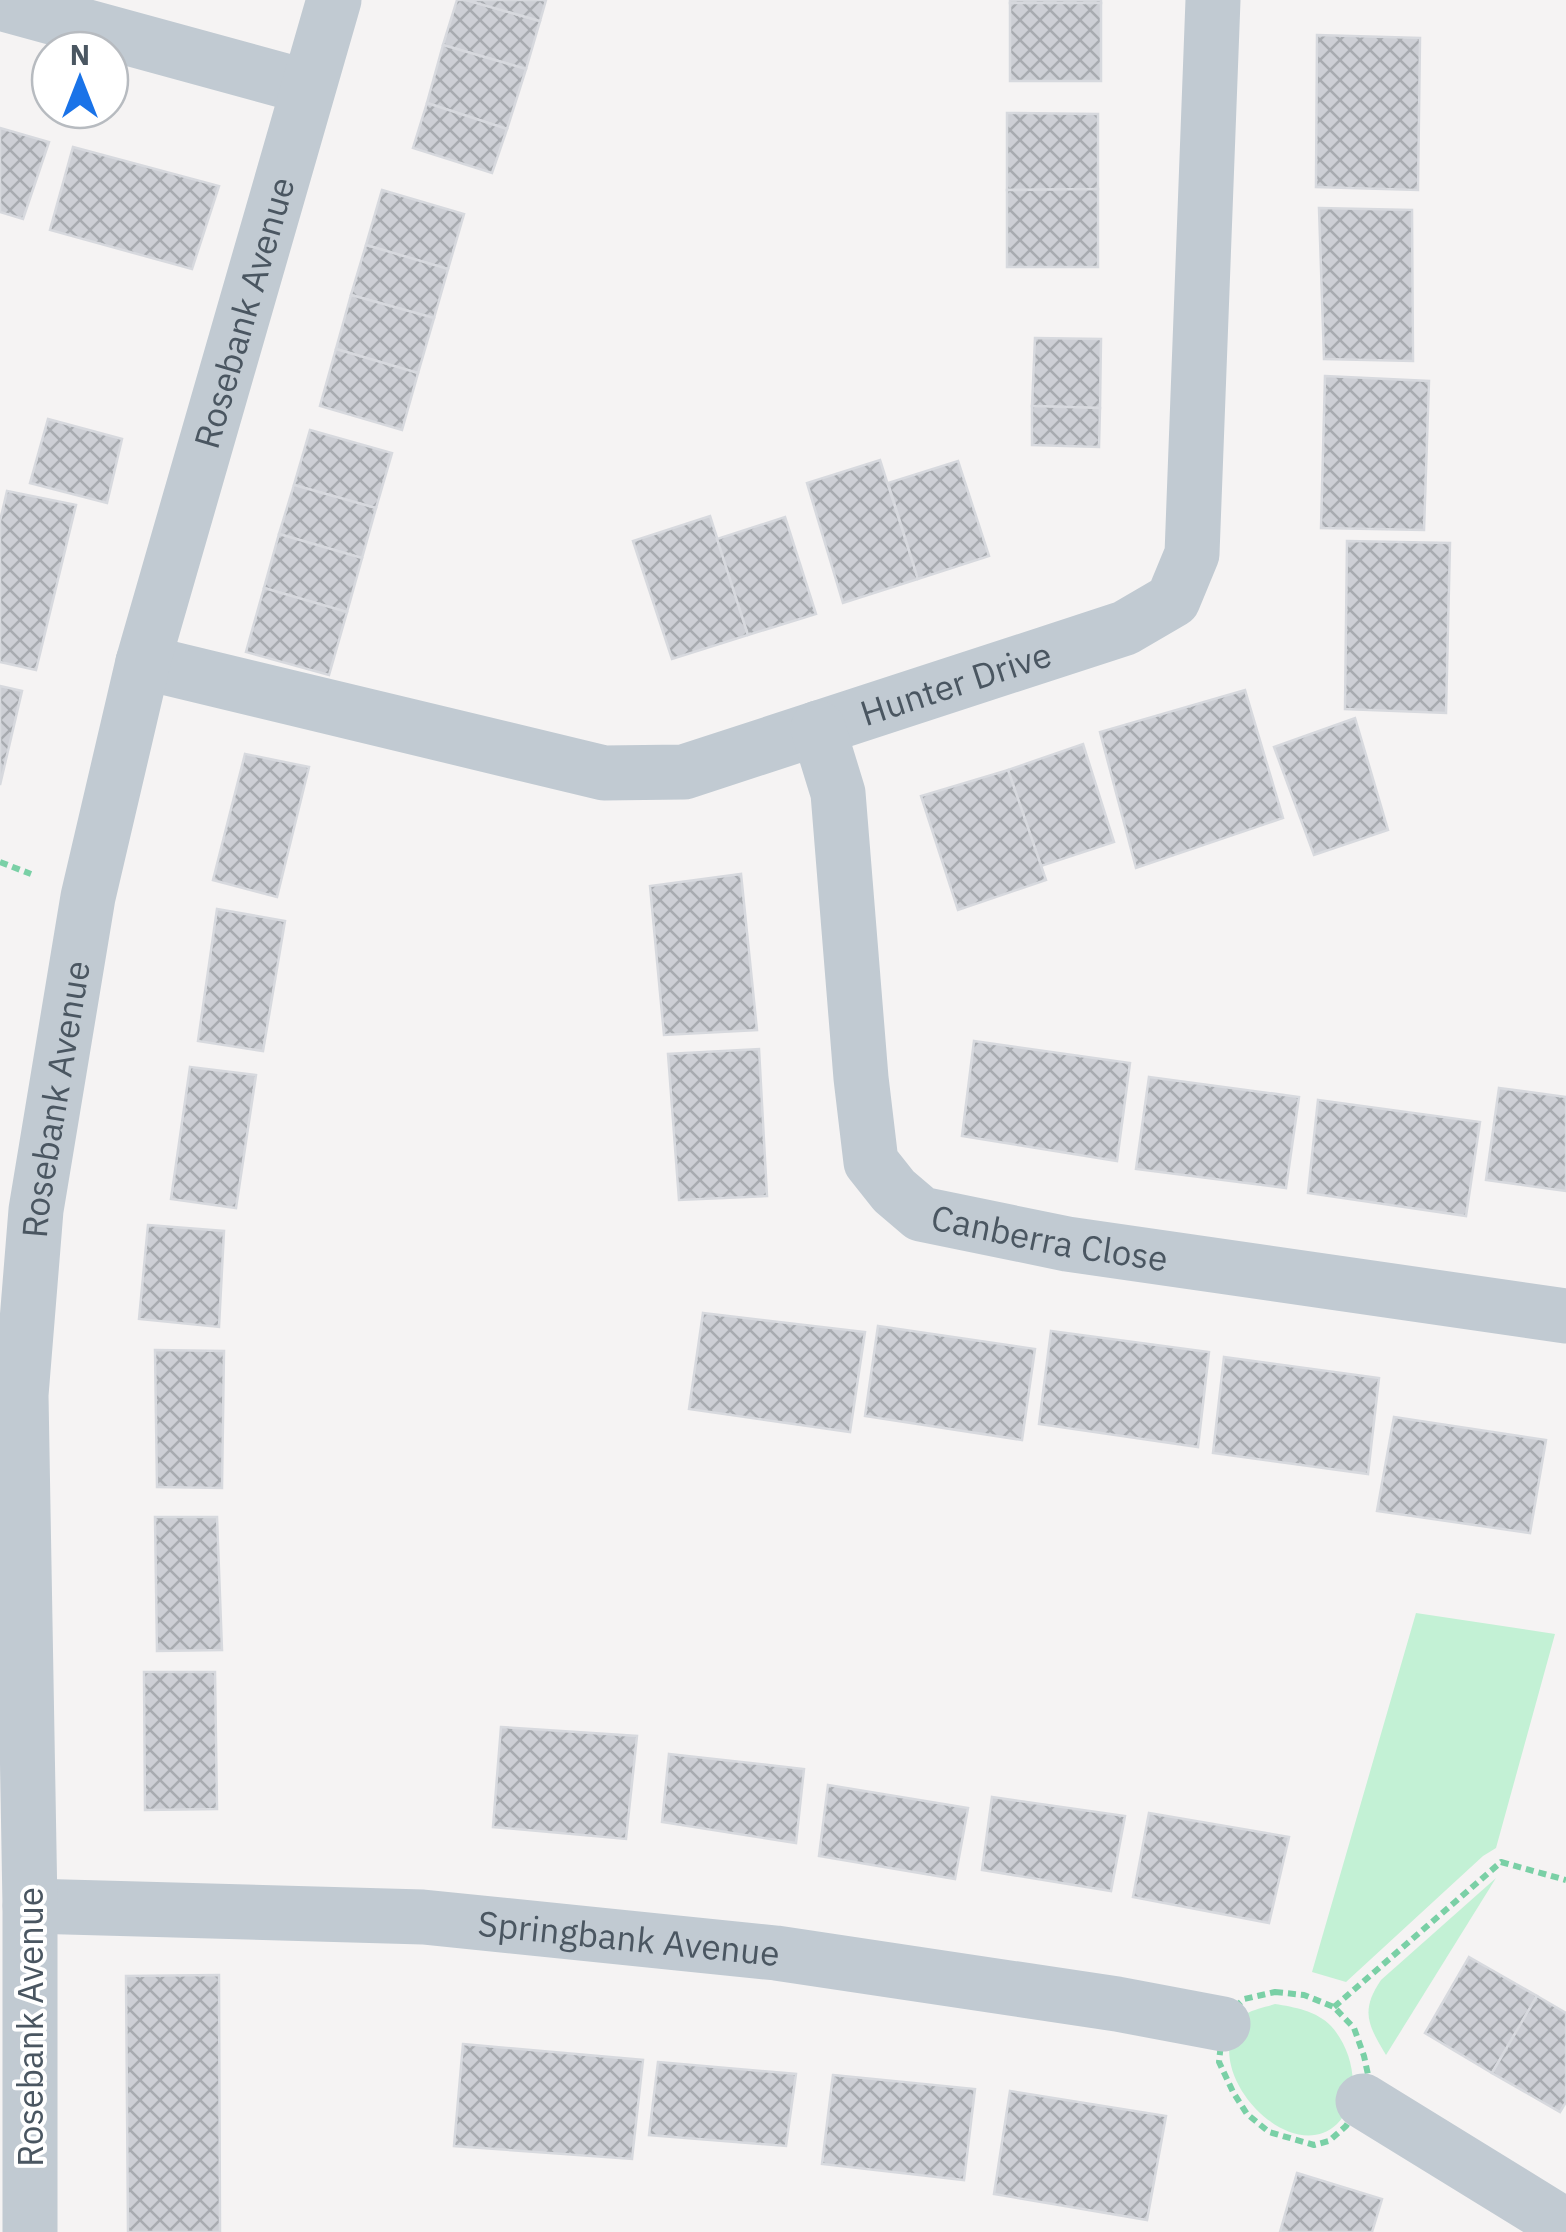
<svg xmlns="http://www.w3.org/2000/svg" width="1566" height="2232" viewBox="0 0 1566 2232" font-family="'IBM Plex Sans',sans-serif">
  <defs>
    <pattern id="building-cross-hatch" width="8" height="8" patternUnits="userSpaceOnUse" patternTransform="scale(2.5)"><rect width="8" height="8" fill="#cdcfd5"/><path d="M0 0l8 8M0 8l8-8" fill="none" stroke="#a8abb0"/></pattern>
  </defs>
  <rect width="100%" height="100%" fill="#f5f3f3"/>
  <g fill="#c3f1d5">
    <path d="M 1416,1613 L 1555,1634 L 1496,1848 L 1483,1856 L 1346,1982 L 1312,1972 Z"/>
    <path d="M 1496,1878 L 1386,2055 C 1368,2025 1360,2011 1381,1980 Z"/>
    <path d="M 1275,2004 C 1294,2007 1317,2011 1331,2026 C 1354,2051 1363,2098 1337,2124 C 1287,2171 1190,2061 1246,2014 C 1254,2009 1266,2007 1275,2004 Z"/>
  </g>
  <g fill="url(#building-cross-hatch)" stroke="#d7d9de" stroke-width="2.5">
    <path d="M 457,0 L 466,0 L 540,21 L 526,69 L 443,45 Z"/>
    <path d="M 466,0 L 546,0 L 540,21 Z"/>
    <rect x="1010" y="0" width="91" height="3"/>
    <rect x="1010" y="3" width="91" height="78"/>
    <path d="M 1317,35 L 1420,38 L 1418,190 L 1316,187 Z"/>
    <path d="M 443,45 L 526,69 L 507,129 L 427,103 Z"/>
    <path d="M 427,103 L 507,129 L 492,173 L 413,148 Z"/>
    <path d="M 1007,113 L 1098,114 L 1098,189 L 1007,190 Z"/>
    <path d="M 0,128 L 49,142 L 23,219 L 0,212 Z"/>
    <path d="M 73,147 L 219,186 L 192,269 L 50,230 Z"/>
    <path d="M 1098,189 L 1098,267 L 1007,267 L 1007,190 Z"/>
    <path d="M 382,190 L 464,214 L 448,269 L 366,245 Z"/>
    <path d="M 1319,208 L 1412,210 L 1413,361 L 1324,359 Z"/>
    <path d="M 366,245 L 448,269 L 434,318 L 351,295 Z"/>
    <path d="M 351,295 L 434,318 L 418,373 L 336,349 Z"/>
    <path d="M 1035,338 L 1101,339 L 1100,408 L 1032,406 Z"/>
    <path d="M 336,349 L 418,373 L 402,430 L 320,406 Z"/>
    <path d="M 1325,376 L 1429,381 L 1424,530 L 1321,528 Z"/>
    <path d="M 1032,406 L 1100,408 L 1099,447 L 1032,445 Z"/>
    <path d="M 48,419 L 122,439 L 107,503 L 30,483 Z"/>
    <path d="M 310,430 L 392,453 L 376,508 L 294,485 Z"/>
    <path d="M 880,460 L 918,579 L 843,603 L 807,483 Z"/>
    <path d="M 958,461 L 989,556 L 918,579 L 888,483 Z"/>
    <path d="M 294,485 L 376,508 L 362,558 L 279,534 Z"/>
    <path d="M 7,491 L 76,505 L 36,670 L 0,662 L 0,521 Z"/>
    <path d="M 710,516 L 748,635 L 672,659 L 633,541 Z"/>
    <path d="M 785,517 L 816,614 L 748,635 L 717,539 Z"/>
    <path d="M 279,534 L 362,558 L 347,612 L 264,588 Z"/>
    <path d="M 1347,541 L 1450,543 L 1446,713 L 1345,709 Z"/>
    <path d="M 264,588 L 347,612 L 329,675 L 246,652 Z"/>
    <path d="M 0,686 L 22,691 L 0,785 Z"/>
    <path d="M 1245,690 L 1283,818 L 1136,868 L 1100,732 Z"/>
    <path d="M 1355,718 L 1388,830 L 1314,855 L 1274,747 Z"/>
    <path d="M 1083,744 L 1114,842 L 1041,866 L 1008,770 Z"/>
    <path d="M 245,754 L 309,767 L 277,897 L 213,880 Z"/>
    <path d="M 1008,770 L 1046,880 L 958,910 L 921,796 Z"/>
    <path d="M 741,874 L 757,1030 L 664,1035 L 650,886 Z"/>
    <path d="M 217,909 L 285,921 L 263,1051 L 198,1041 Z"/>
    <path d="M 974,1041 L 1130,1063 L 1117,1161 L 962,1136 Z"/>
    <path d="M 759,1049 L 767,1196 L 679,1200 L 668,1054 Z"/>
    <path d="M 190,1067 L 256,1075 L 236,1208 L 171,1199 Z"/>
    <path d="M 1149,1077 L 1299,1097 L 1286,1188 L 1136,1169 Z"/>
    <path d="M 1499,1088 L 1566,1097 L 1566,1191 L 1486,1180 Z"/>
    <path d="M 1318,1100 L 1480,1122 L 1466,1216 L 1308,1193 Z"/>
    <path d="M 148,1225 L 224,1231 L 219,1327 L 139,1319 Z"/>
    <path d="M 703,1313 L 865,1332 L 850,1432 L 689,1409 Z"/>
    <path d="M 878,1326 L 1035,1349 L 1022,1440 L 865,1416 Z"/>
    <path d="M 1051,1331 L 1209,1352 L 1198,1447 L 1039,1424 Z"/>
    <path d="M 155,1350 L 224,1351 L 222,1488 L 157,1487 Z"/>
    <path d="M 1224,1357 L 1379,1378 L 1368,1474 L 1213,1453 Z"/>
    <path d="M 1394,1417 L 1546,1440 L 1530,1533 L 1377,1511 Z"/>
    <path d="M 155,1517 L 217,1517 L 222,1650 L 157,1651 Z"/>
    <path d="M 144,1672 L 215,1672 L 217,1809 L 145,1810 Z"/>
    <path d="M 501,1727 L 637,1736 L 626,1839 L 493,1827 Z"/>
    <path d="M 669,1754 L 804,1769 L 796,1843 L 662,1822 Z"/>
    <path d="M 828,1785 L 968,1808 L 955,1879 L 819,1856 Z"/>
    <path d="M 992,1797 L 1125,1816 L 1111,1891 L 982,1870 Z"/>
    <path d="M 1149,1813 L 1289,1837 L 1269,1923 L 1133,1897 Z"/>
    <path d="M 1469,1957 L 1537,1996 L 1492,2073 L 1425,2033 Z"/>
    <path d="M 219,1975 L 220,2232 L 128,2232 L 126,1976 Z"/>
    <path d="M 1537,1996 L 1566,2013 L 1566,2102 L 1560,2112 L 1492,2073 Z"/>
    <path d="M 463,2044 L 643,2060 L 632,2159 L 454,2146 Z"/>
    <path d="M 658,2062 L 796,2074 L 786,2146 L 649,2135 Z"/>
    <path d="M 833,2075 L 975,2089 L 964,2180 L 822,2164 Z"/>
    <path d="M 1010,2091 L 1166,2116 L 1147,2220 L 994,2194 Z"/>
    <path d="M 1297,2173 L 1382,2199 L 1372,2232 L 1280,2232 Z"/>
  </g>
  <g fill="none" stroke-linecap="round" stroke-linejoin="round">
    <g stroke="#7ad0a6" stroke-width="6" stroke-dasharray="8 5" stroke-linecap="butt">
      <path d="M 0,862 L 31,874"/>
      <path d="M 1275,1992 L 1304,1995 L 1334,2007 L 1354,2028 L 1364,2056 L 1370,2084 L 1363,2101 L 1346,2126 L 1329,2141 L 1314,2145 L 1269,2132 L 1247,2114 L 1233,2092 L 1219,2062 L 1223,2024 L 1230,2012 L 1244,1999 Z"/>
      <path d="M 1334,2007 L 1501,1862 L 1566,1880"/>
    </g>
    <g stroke="#c1cad2" stroke-width="55">
      <path d="M 0,3 L 307,87"/>
      <path id="s1" d="M 143,662 L 604,773 L 684,772 L 1125,628 L 1173,600 L 1192,554 L 1213,0"/>
      <path id="s2" d="M 818,728 L 838,793 L 861,1078 L 871,1162 L 894,1191 L 921,1214 L 1067,1244 L 1566,1316"/>
      <path id="s3" d="M 30,1906 L 423,1917 L 776,1953 L 1117,2004 L 1223,2024"/>
      <path d="M 1363,2101 L 1566,2226"/>
      <path id="s4" d="M 30,2232 L 30,1906 L 21,1395 L 36,1210 L 88,897 L 143,662 L 334,0"/>
    </g>
  </g>
  <g text-anchor="middle" dominant-baseline="central" stroke-width="8" stroke-linejoin="round" paint-order="stroke">
    <g font-size="35" fill="#4a5661" stroke="#fff">
      <text stroke="none"><textPath href="#s4" startOffset="1945">Rosebank Avenue</textPath></text>
      <text stroke="none"><textPath href="#s1" startOffset="840">Hunter Drive</textPath></text>
      <text stroke="none"><textPath href="#s4" startOffset="1135">Rosebank Avenue</textPath></text>
      <text stroke="none"><textPath href="#s2" startOffset="642">Canberra Close</textPath></text>
      <text stroke="none"><textPath href="#s3" startOffset="600">Springbank Avenue</textPath></text>
      <text transform="translate(30 2027) rotate(-90)">Rosebank Avenue</text>
    </g>
  </g>
  <g transform="translate(80 80)"><circle r="48" fill="#ffffff" stroke="#b7bbc0" stroke-width="2.5"/>
  <path d="M0-8L18 38L0 25L-18 38Z" fill="#1a73e8"/>
  <text y="-15" font-size="28" font-weight="bold" text-anchor="middle" fill="#4a5661">N</text>
  </g>
</svg>
